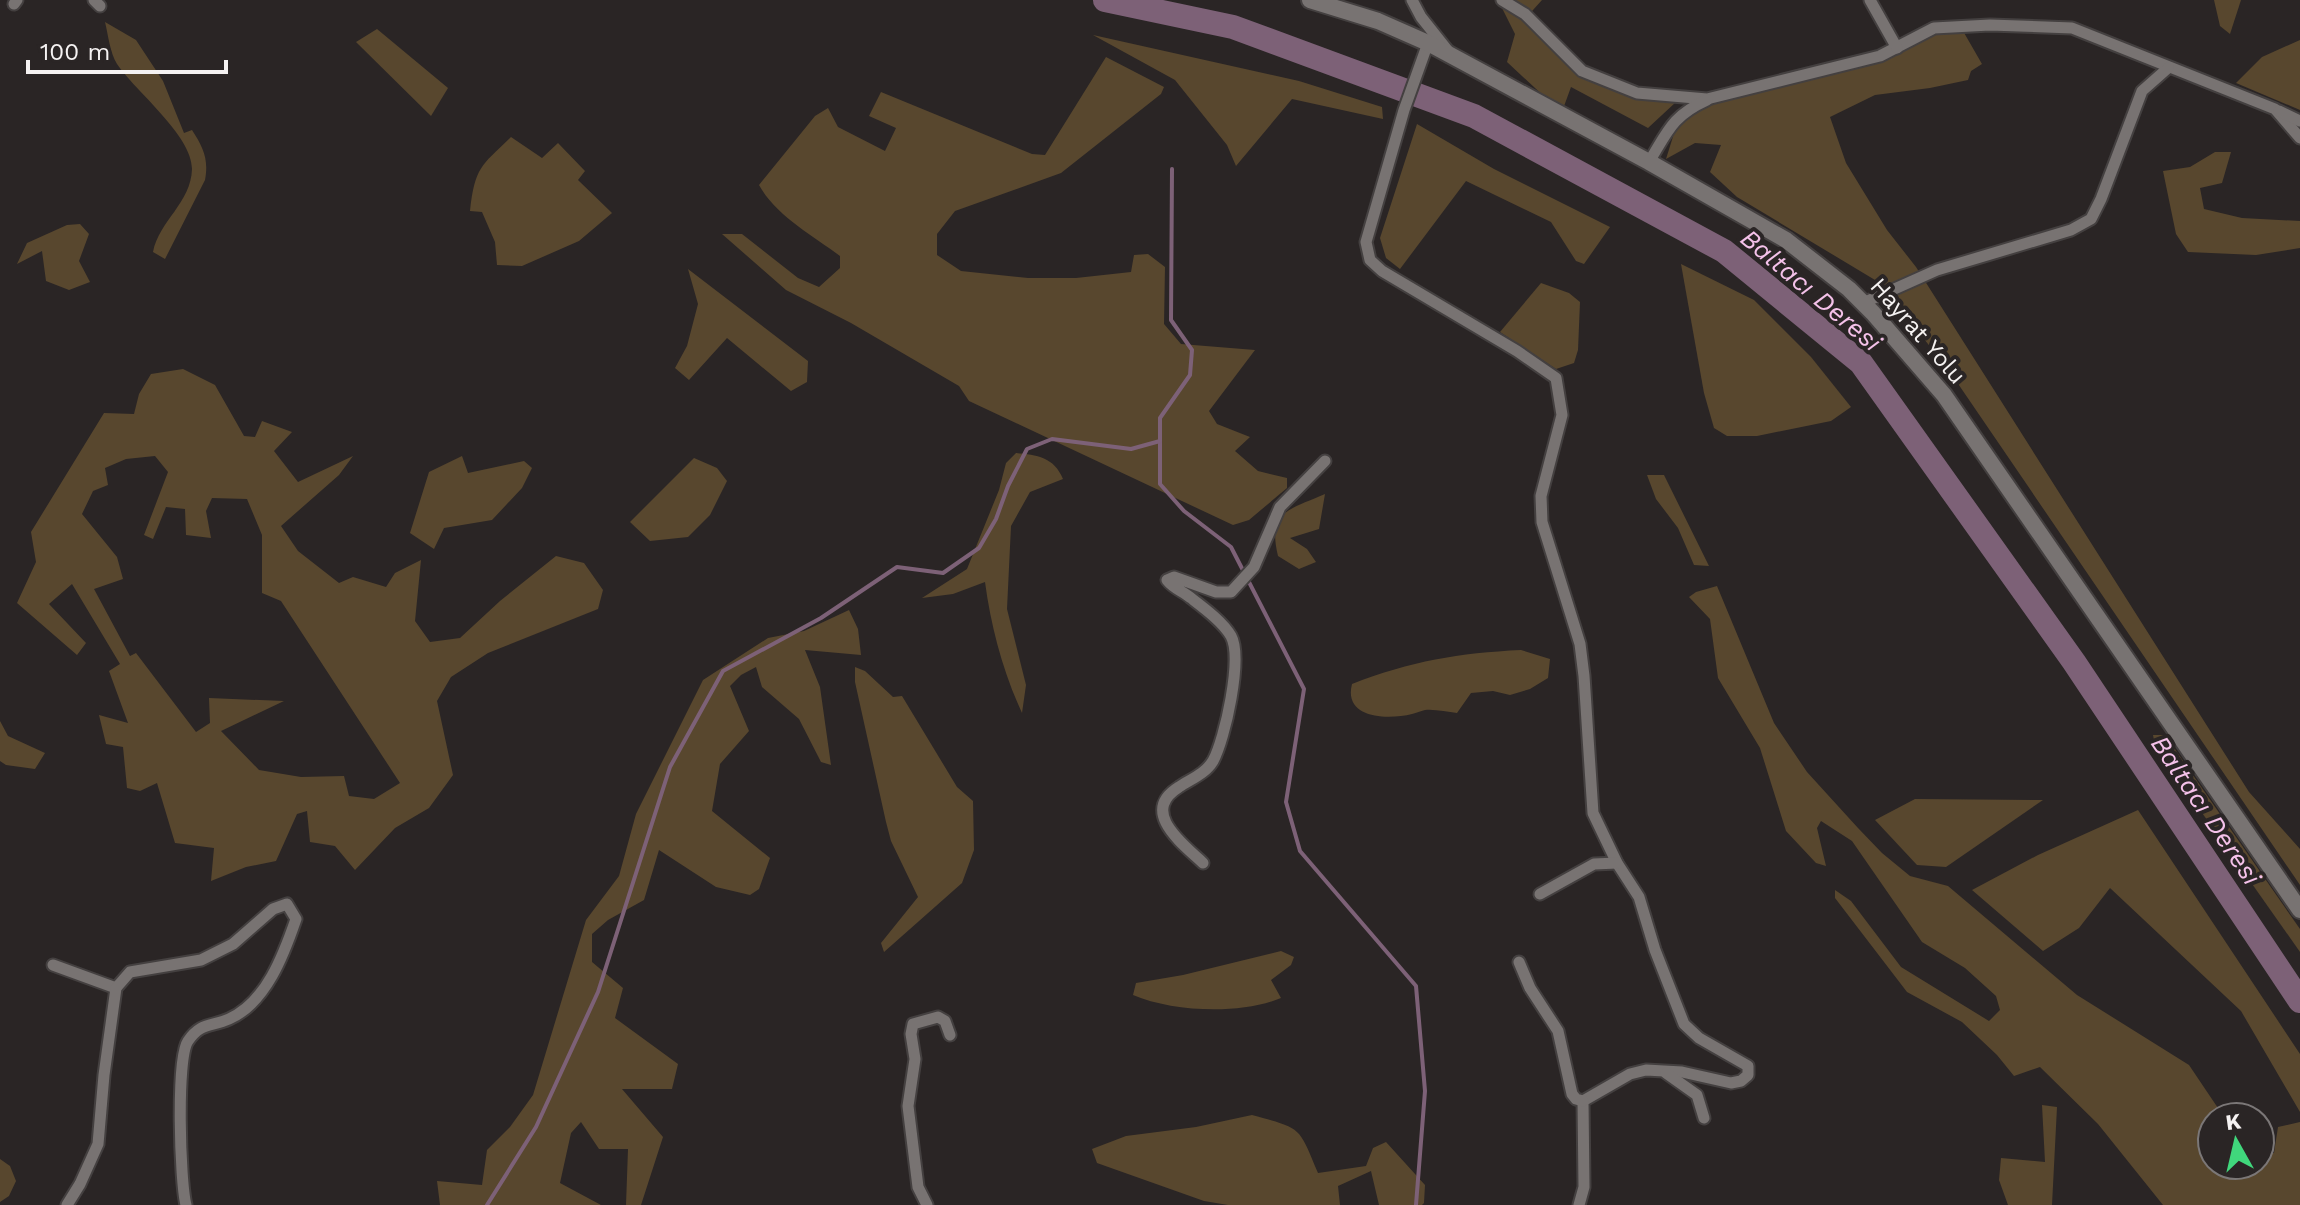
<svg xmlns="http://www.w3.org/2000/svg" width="2300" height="1205" viewBox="0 0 2300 1205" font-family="'Work Sans',sans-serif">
  <rect width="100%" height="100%" fill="#2a2525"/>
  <g fill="#58472e" fill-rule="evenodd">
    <path d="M 1498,0 L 1542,0 L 1524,20 L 1577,72 L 1637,98 L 1676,102 L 1648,128 L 1571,87 L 1563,109 L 1549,101 L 1507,62 L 1515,34 Z"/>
    <path d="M 2214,0 L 2241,0 L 2230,34 L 2220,26 Z"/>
    <path d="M 105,22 L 136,40 L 163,81 L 184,133 L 192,130 C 203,147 209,159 205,180 L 165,259 L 153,252 C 159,221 191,203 192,169 C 192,135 135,91 117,64 C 110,53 108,34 105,22 Z"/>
    <path d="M 377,29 L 448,88 L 431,116 L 356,42 Z"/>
    <path d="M 1936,31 L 1963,31 L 1982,64 L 1971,71 L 1968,80 L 1930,88 L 1875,95 L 1830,117 L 1846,163 L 1887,230 L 1916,267 L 2249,792 L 2300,849 L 2300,885 L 1950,372 L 1880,283 L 1737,197 L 1710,172 L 1721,145 L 1695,143 L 1666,159 L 1676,127 L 1696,111 L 1715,102 L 1812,77 Z"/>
    <path d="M 1093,35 L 1299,81 L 1382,107 L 1383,119 L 1292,99 L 1236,166 L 1227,145 L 1175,80 Z"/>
    <path d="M 2300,40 L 2300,110 L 2236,83 L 2262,57 Z"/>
    <path d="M 1106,57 L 1164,87 L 1161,94 L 1061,173 L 955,211 L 937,234 L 937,255 L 961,271 L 1028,278 L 1076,278 L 1131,272 L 1134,255 L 1148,254 L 1165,267 L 1164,324 L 1181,344 L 1255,350 L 1209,411 L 1217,424 L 1250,437 L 1235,451 L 1258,471 L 1287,478 L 1287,488 L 1249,520 L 1233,525 L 969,401 L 959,386 L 851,323 L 786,290 L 722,234 L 742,234 L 798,278 L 819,287 L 840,268 L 840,256 C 812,235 776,216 759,185 L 815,116 L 828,108 L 838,127 L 885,151 L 896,128 L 869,116 L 881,92 L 1032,154 L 1045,155 Z"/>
    <path d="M 1417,124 L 1494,169 L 1610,227 L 1584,264 L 1576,261 L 1551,222 L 1466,181 L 1400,269 L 1386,258 L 1380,238 Z"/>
    <path d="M 511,137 L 542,158 L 558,143 L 585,171 L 578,180 L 612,213 L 579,241 L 522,266 L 497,265 L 495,242 L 482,212 L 470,211 C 475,167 481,166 511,137 Z"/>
    <path d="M 2215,152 L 2231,152 L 2222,183 L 2200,188 L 2204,209 L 2242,218 L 2300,221 L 2300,248 L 2256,255 L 2188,252 L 2176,234 L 2163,171 L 2190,167 Z"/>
    <path d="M 80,224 L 89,234 L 79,261 L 90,282 L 69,290 L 46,281 L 42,251 L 17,264 L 27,243 L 67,225 Z"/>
    <path d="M 1681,264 L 1754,300 L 1811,357 L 1851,407 L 1831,421 L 1757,436 L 1727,436 L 1714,428 L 1704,393 Z"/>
    <path d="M 688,269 L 808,361 L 807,382 L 791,391 L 727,338 L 689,380 L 675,368 L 687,346 L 698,304 Z"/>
    <path d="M 1541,283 L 1569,293 L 1580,302 L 1578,350 L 1574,363 L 1556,369 L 1500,332 Z"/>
    <path d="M 183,369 L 215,385 L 244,436 L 255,437 L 262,421 L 292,432 L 274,451 L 298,482 L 353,456 L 339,475 L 281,526 L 298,551 L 339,583 L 353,577 L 386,587 L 395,573 L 421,560 L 415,621 L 430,642 L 460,638 L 500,601 L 556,556 L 584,563 L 603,590 L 598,609 L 488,653 L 451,677 L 437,701 L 453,775 L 429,808 L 395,828 L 355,870 L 335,846 L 310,842 L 307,811 L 297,814 L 276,861 L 246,867 L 211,881 L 214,848 L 175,843 L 157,783 L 140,791 L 127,788 L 123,747 L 106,744 L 99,715 L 128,723 L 109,671 L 120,664 L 72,584 L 49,604 L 86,643 L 77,655 L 17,603 L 36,562 L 31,532 L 104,413 L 134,414 L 139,394 L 151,374 ZM 155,456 L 168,472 L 144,535 L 153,539 L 166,507 L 185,509 L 186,535 L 211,538 L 206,511 L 212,498 L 247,499 L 262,535 L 262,593 L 281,601 L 400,783 L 374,799 L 349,796 L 344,776 L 301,777 L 259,770 L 221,731 L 284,701 L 209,698 L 210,723 L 196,732 L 136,653 L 130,656 L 94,589 L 123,579 L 117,557 L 82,514 L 93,491 L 108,485 L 105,468 L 126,459 Z"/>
    <path d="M 1016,453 C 1037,455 1054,457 1063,479 L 1030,492 L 1011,526 L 1007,609 L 1026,685 L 1022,713 C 1003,672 991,627 985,582 L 953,594 L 922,598 L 967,569 L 999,490 L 1006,463 Z"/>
    <path d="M 462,456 L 468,473 L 524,461 L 532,468 L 522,488 L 492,520 L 444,528 L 434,549 L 410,533 L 429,472 Z"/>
    <path d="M 694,458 L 717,468 L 727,481 L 710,515 L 688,537 L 650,541 L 630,522 Z"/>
    <path d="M 1647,475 L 1664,475 L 1709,566 L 1694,565 L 1678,528 L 1656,499 Z"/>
    <path d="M 1325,494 L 1319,529 L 1290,538 L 1307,549 L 1316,562 L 1299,569 L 1278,556 C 1267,511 1289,510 1325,494 Z"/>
    <path d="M 1717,586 L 1774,723 L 1807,772 L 1858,828 L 1882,853 L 1910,876 L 1948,886 L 2077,995 L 2189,1065 L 2224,1117 L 2212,1117 L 2212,1165 L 2260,1165 L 2260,1153 L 2274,1153 L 2278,1127 L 2300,1122 L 2300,1205 L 2163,1205 L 2098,1124 L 2040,1067 L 2014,1076 L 1997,1055 L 1962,1022 L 1907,992 L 1835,898 L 1835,890 L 1851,901 L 1901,967 L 1989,1021 L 2000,1010 L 1996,996 L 1965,968 L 1922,942 L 1852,841 L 1821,821 L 1817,828 L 1826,866 L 1816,863 L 1786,831 L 1760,748 L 1718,678 L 1710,619 L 1689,597 L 1696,592 Z"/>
    <path d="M 849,610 L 858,629 L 861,655 L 805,650 L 820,687 L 831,765 L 821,762 L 799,719 L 762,687 L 756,667 L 741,675 L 730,686 L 749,731 L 720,764 L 712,811 L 770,858 L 759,889 L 750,895 L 716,887 L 659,850 L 644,900 L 608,920 L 592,934 L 592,962 L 623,988 L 615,1018 L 678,1064 L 672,1089 L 622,1089 L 663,1137 L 641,1205 L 626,1205 L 628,1149 L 599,1149 L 581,1122 L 571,1133 L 560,1183 L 601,1205 L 440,1205 L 437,1181 L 482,1185 L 487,1150 L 510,1127 L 533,1095 L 586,920 L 619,876 L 636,814 L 703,680 L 768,638 L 804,631 Z"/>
    <path d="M 1521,650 L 1550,659 L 1548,678 L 1530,689 L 1510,695 L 1493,691 L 1471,693 L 1457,713 C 1447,712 1435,709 1425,710 C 1420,711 1417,713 1412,714 C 1388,720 1343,719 1352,684 C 1411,661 1459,653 1521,650 Z"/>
    <path d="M 855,667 L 865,671 L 893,697 L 902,696 L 957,787 L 973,801 L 974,850 L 962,883 L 884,952 L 881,943 L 918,897 L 891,841 L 886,822 L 855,682 Z"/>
    <path d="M 0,721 L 8,736 L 45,753 L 35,769 L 6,765 L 0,761 Z"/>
    <path d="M 2153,735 L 2165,735 L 2300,929 L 2300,952 L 2155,746 Z"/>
    <path d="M 1915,799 L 2043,800 L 1946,867 L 1917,865 L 1875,820 Z"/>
    <path d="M 2138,810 L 2300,1054 L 2300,1112 L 2241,1011 L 2110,888 L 2079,928 L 2043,951 L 1972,890 L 2038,855 Z"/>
    <path d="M 1281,951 L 1294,957 L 1291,965 L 1271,980 L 1281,998 C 1241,1015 1173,1012 1133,995 L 1136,983 L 1183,975 Z"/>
    <path d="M 2042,1105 L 2057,1107 L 2052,1205 L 2008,1205 L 1999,1180 L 2001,1158 L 2045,1162 Z"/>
    <path d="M 1252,1115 C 1302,1129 1298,1125 1318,1173 L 1366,1166 L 1373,1148 L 1386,1142 L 1425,1185 L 1424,1203 L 1422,1205 L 1379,1205 L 1371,1171 L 1338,1186 L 1340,1205 L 1228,1205 L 1204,1201 L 1097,1163 L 1092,1149 L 1126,1136 L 1196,1127 Z"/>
    <path d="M 0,1159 L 10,1166 L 16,1181 L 9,1196 L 0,1202 Z"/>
  </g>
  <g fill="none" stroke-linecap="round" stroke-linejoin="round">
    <g stroke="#7d6177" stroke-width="4">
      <path d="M 1172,169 L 1171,320 L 1192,350 L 1190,375 L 1160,418 L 1160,484 L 1184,511 L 1231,547 L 1304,689 L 1286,802 L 1300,851 L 1416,986 L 1425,1091 L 1416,1205"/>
      <path d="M 487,1205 L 536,1127 L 598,992 L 670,767 L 723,671 L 821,618 L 897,567 L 943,573 L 979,548 L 996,519 L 1008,486 L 1027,449 L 1052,439 L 1131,449 L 1160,441"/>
    </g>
    <path stroke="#7d6177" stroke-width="24" d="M 1105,0 L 1233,27 L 1474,116 L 1724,251 L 1861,363 L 2074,662 L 2300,1001"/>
    <g stroke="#444040" stroke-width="15">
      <g id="street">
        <path d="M 94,0 L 100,6"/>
        <path d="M 1412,0 L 1421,17 L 1448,51"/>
        <path d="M 1502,0 L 1525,14 L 1582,71 L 1637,93 L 1707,99 L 1880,56 L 1934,28 L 1990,25 L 2072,28 L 2275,109 L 2300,138"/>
        <path d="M 1870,0 L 1897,48"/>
        <path d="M 14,4 L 17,0"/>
        <path d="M 1428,43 L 1404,110 L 1366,242 L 1370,260 L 1382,271 L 1517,351 L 1556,378 L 1562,415 L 1541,496 L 1542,522 L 1580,644 L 1584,676 L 1593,813 L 1617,863 L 1639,897 L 1655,950 L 1684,1024 L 1699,1038 L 1748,1066 L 1748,1075 L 1741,1081 L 1731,1083 L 1682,1072 L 1646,1070 L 1630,1074 L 1583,1101 L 1584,1187 L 1579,1205"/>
        <path d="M 2279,111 L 2300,121"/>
        <path d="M 1649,162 C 1668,131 1672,116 1707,100"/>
        <path d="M 1863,303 L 1937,270 L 2071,230 L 2091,219 L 2101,199 L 2142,91 L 2168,68"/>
        <path d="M 1203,863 C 1183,844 1139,812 1179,787 C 1191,779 1205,774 1213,761 C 1225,739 1243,658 1231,636 C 1223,622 1204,608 1191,598 C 1183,591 1174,589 1167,580 L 1174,577 L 1216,592 L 1231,592 L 1254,567 L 1280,507 L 1325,461"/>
        <path d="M 1540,894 L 1594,864 L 1617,863"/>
        <path d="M 1519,962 L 1530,988 L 1558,1031 L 1572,1094 L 1576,1099 L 1583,1101"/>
        <path d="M 53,965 L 116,988"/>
        <path d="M 1666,1073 L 1697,1095 L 1704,1118"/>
        <path d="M 67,1205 L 80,1184 L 98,1144 L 104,1075 L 116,988 L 130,972 L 201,960 L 233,944 L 273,909 L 287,904 L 296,919 C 284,954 266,1003 229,1019 C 211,1027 201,1022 188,1041 C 176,1058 180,1182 186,1205"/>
        <path d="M 927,1205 L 918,1187 L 908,1106 L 915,1059 L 911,1034 L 913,1024 L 938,1017 L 945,1021 L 950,1035"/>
      </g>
    </g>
    <g stroke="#444040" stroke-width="20">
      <path id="secondary" d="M 1310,0 L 1378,21 L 1428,43 L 1649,162 L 1786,240 L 1849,289 L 1873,313 L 1944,395 L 2300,910"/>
    </g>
    <use href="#street" stroke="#787372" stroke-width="11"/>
    <use href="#secondary" stroke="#787372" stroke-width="16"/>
  </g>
  <g text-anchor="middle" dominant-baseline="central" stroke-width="8" stroke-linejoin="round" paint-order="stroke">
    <g font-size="24" fill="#f5f2f2" stroke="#2a2525">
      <text transform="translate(1918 331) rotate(49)">Hayrat Yolu</text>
    </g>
    <g font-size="26" font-style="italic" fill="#f5c2ea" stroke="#2a2525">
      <text transform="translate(1811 290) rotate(40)">Baltacı Deresi</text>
      <text transform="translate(2206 810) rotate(56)">Baltacı Deresi</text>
    </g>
  </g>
  <g transform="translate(2236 1141) rotate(352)"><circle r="38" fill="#2a2525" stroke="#7b7777" stroke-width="2"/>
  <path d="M0-6L14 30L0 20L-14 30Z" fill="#40d77c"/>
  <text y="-12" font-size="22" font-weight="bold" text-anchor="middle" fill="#f5f2f2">K</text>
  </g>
  <path d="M28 60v12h198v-12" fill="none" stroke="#f5f2f2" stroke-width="4"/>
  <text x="40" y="60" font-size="24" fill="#f5f2f2" stroke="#2a2525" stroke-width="6" paint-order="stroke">100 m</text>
</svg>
